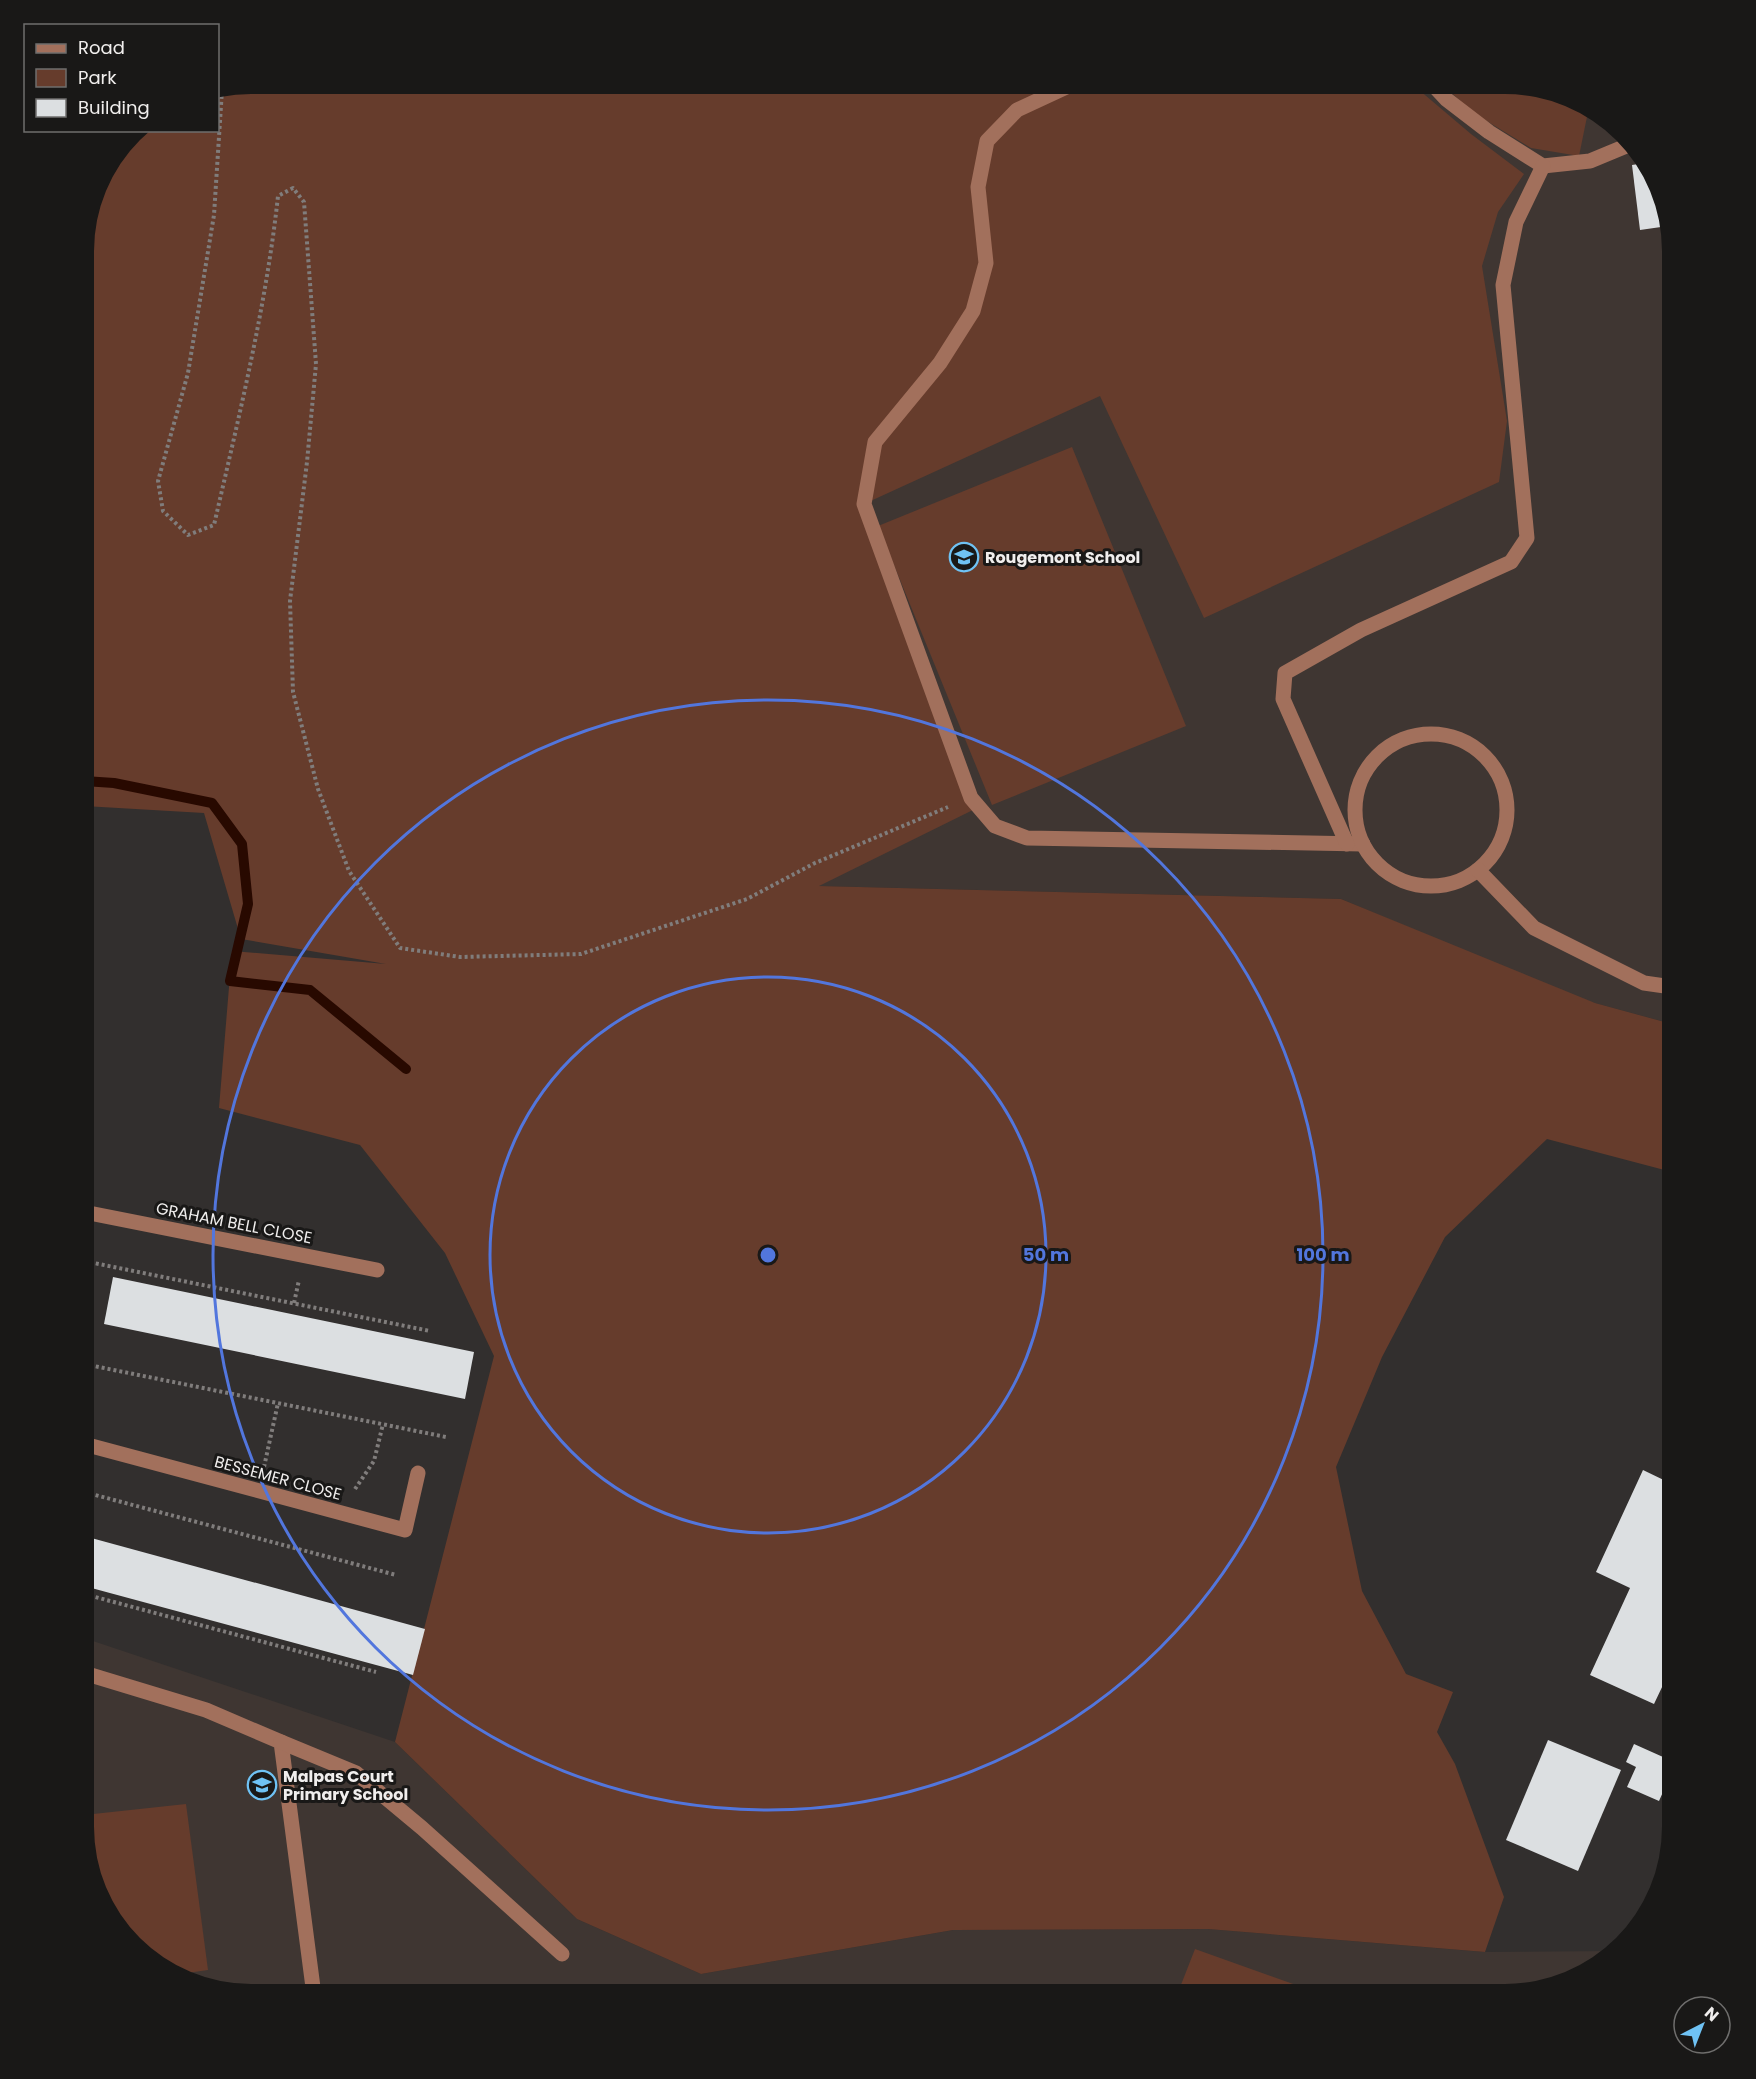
<svg xmlns="http://www.w3.org/2000/svg" width="1756" height="2079" viewBox="0 0 1756 2079" font-family="Poppins,sans-serif">
  <rect width="100%" height="100%" fill="#322f2e"/>
  <g fill="#3f3632">
    <path d="M 254,84 L 1515,84 L 1588,106 L 1638,150 L 1663,198 L 1672,251 L 1672,1024 L 1580,999 L 1341,899 L 818,886 Z"/>
    <path d="M 84,1638 L 395,1742 L 577,1919 L 701,1974 L 953,1930 L 1208,1929 L 1484,1952 L 1615,1951 L 1606,1961 L 1558,1986 L 1505,1995 L 251,1995 L 177,1978 L 118,1929 L 93,1881 L 84,1828 Z"/>
  </g>
  <g fill="#663c2c">
    <path d="M 251,84 L 1412,84 L 1471,134 L 1524,174 L 1498,212 L 1482,266 L 1507,421 L 1499,482 L 1204,618 L 1100,396 L 864,504 L 979,807 L 819,886 L 1341,899 L 1595,1003 L 1672,1024 L 1672,1172 L 1547,1139 L 1445,1237 L 1382,1357 L 1336,1467 L 1362,1591 L 1406,1674 L 1453,1692 L 1437,1732 L 1455,1764 L 1504,1897 L 1485,1952 L 1208,1929 L 953,1930 L 701,1974 L 577,1919 L 395,1742 L 494,1356 L 445,1253 L 360,1145 L 219,1108 L 232,951 L 386,964 L 241,939 L 204,813 L 84,806 L 84,240 L 101,177 L 137,131 L 218,130 L 218,91 Z"/>
    <path d="M 1442,84 L 1515,84 L 1588,106 L 1589,107 L 1579,156 L 1531,148 L 1472,112 Z"/>
    <path d="M 1072,447 L 1186,726 L 992,805 L 878,526 Z"/>
    <path d="M 186,1804 L 208,1970 L 173,1975 L 118,1929 L 93,1881 L 84,1828 L 84,1815 Z"/>
    <path d="M 1195,1949 L 1324,1995 L 1177,1995 Z"/>
  </g>
  <g fill="none" stroke-linecap="round" stroke-linejoin="round">
    <path stroke="#280900" stroke-width="10" d="M 84,781 L 114,783 L 212,803 L 242,844 L 248,904 L 230,981 L 310,990 L 406,1069"/>
  </g>
  <g fill="#dcdfe1">
    <path d="M 1645,163 L 1663,198 L 1668,226 L 1640,230 L 1632,165 Z"/>
    <path d="M 1665,247 L 1671,247 L 1672,251 L 1672,296 L 1670,296 Z"/>
    <path d="M 113,1277 L 474,1352 L 465,1399 L 104,1324 Z"/>
    <path d="M 1643,1470 L 1672,1484 L 1672,1666 L 1654,1704 L 1590,1675 L 1630,1588 L 1596,1572 Z"/>
    <path d="M 84,1536 L 425,1629 L 413,1675 L 84,1586 Z"/>
    <path d="M 1548,1740 L 1621,1770 L 1578,1871 L 1506,1840 Z"/>
    <path d="M 1634,1744 L 1672,1761 L 1672,1772 L 1659,1801 L 1627,1787 L 1636,1767 L 1626,1762 Z"/>
    <path d="M 652,1991 L 653,1995 L 629,1995 L 629,1993 Z"/>
  </g>
  <g fill="none" stroke-linecap="round" stroke-linejoin="round">
    <g stroke="#807d7c" stroke-width="4" stroke-dasharray="3 3" stroke-linecap="butt">
      <path d="M 222,90 L 214,215 L 188,373 L 158,481 L 163,511 L 188,535 L 214,525 C 239,416 266,307 278,196 L 293,188 L 304,202 L 316,364 L 307,462 L 290,601 L 293,692 L 318,789 L 349,871 L 400,948 L 460,957 L 581,954 L 747,899 L 815,863 L 948,807"/>
      <path d="M 84,1261 L 430,1331"/>
      <path d="M 294,1303 L 299,1280"/>
      <path d="M 84,1364 L 446,1437"/>
      <path d="M 264,1467 L 278,1403"/>
      <path d="M 355,1489 L 374,1461 L 383,1424"/>
      <path d="M 84,1492 L 396,1575"/>
      <path d="M 84,1594 L 376,1672"/>
    </g>
    <g stroke="#a2705c" stroke-width="15">
      <path d="M 1073,84 L 1017,110 L 987,141 L 978,187 L 986,263 L 973,311 L 940,363 L 875,442 L 864,504 L 971,798 L 995,826 L 1027,838 L 1363,844"/>
      <path d="M 1432,84 L 1446,99 L 1489,132 L 1543,166 L 1590,161 L 1631,144"/>
      <circle cx="1431" cy="810" r="76"/>
      <path d="M 1347,844 L 1283,699 L 1285,673 L 1361,630 L 1511,562 L 1527,538 L 1503,285 L 1516,222 L 1543,166"/>
      <path d="M 1478,870 L 1534,928 L 1644,983 L 1672,987"/>
      <path d="M 84,1212 L 377,1270"/>
      <path d="M 84,1444 L 405,1530 L 418,1473"/>
      <path d="M 84,1673 L 206,1710 L 281,1742 L 314,1995"/>
      <path d="M 281,1742 L 356,1773 L 422,1828 L 562,1954"/>
    </g>
  </g>
  <g fill="none" stroke="#5276dd" stroke-width="3">
    <circle cx="768" cy="1255" r="278"/>
    <circle cx="768" cy="1255" r="555"/>
  </g>
  <defs>
    <g id="school-ring" transform="scale(1.5)"><circle r="9.5" fill="#191817" stroke="#6fc2f4" stroke-width="1.5"/><path d="M0-5L7-2L0 1L-7-2ZM-4 1L0 2.5L4 1V4Q0 6-4 4Z" fill="#6fc2f4"/></g>
  </defs>
  <g fill-rule="evenodd">
    <use href="#school-ring" x="964" y="557"/>
    <use href="#school-ring" x="262" y="1785"/>
  </g>
  <g text-anchor="middle" dominant-baseline="central" stroke-width="6" stroke-linejoin="round" paint-order="stroke">
    <g font-size="16" font-weight="bold" fill="#f0eeed" stroke="#191817" text-anchor="start">
      <text x="985" y="557">Rougemont School</text>
      <text x="283" y="1776">Malpas Court<tspan x="283" dy="18">Primary School</tspan></text>
    </g>
    <g font-size="16" fill="#f0eeed" stroke="#191817">
      <text transform="translate(234 1223) rotate(11)">GRAHAM BELL CLOSE</text>
      <text transform="translate(278 1478) rotate(15)">BESSEMER CLOSE</text>
    </g>
  </g>
  <path d="M0 0H1756V2079H0ZM251 94H1505A157 157 0 0 1 1662 251V1827A157 157 0 0 1 1505 1984H251A157 157 0 0 1 94 1827V251A157 157 0 0 1 251 94Z" fill="#191817" fill-rule="evenodd"/>
  <circle cx="768" cy="1255" r="9" fill="#5276dd" stroke="#191817" stroke-width="3"/>
  <g font-size="18" text-anchor="middle" font-weight="bold" fill="#5276dd" stroke="#191817" stroke-width="6" stroke-linejoin="round" paint-order="stroke">
    <text x="1046" y="1261">50 m</text>
    <text x="1323" y="1261">100 m</text>
  </g>
  <rect x="24" y="24" width="195" height="108" fill="#191817" stroke="#6f6e6d" stroke-width="1.5"/>
  <rect x="36" y="44" width="30" height="9" fill="#a2705c" stroke="#6f6e6d" stroke-width="1.5"/>
  <text x="78" y="54" font-size="18" fill="#f0eeed">Road</text>
  <rect x="36" y="69" width="30" height="18" fill="#663c2c" stroke="#6f6e6d" stroke-width="1.5"/>
  <text x="78" y="84" font-size="18" fill="#f0eeed">Park</text>
  <rect x="36" y="99" width="30" height="18" fill="#dcdfe1" stroke="#6f6e6d" stroke-width="1.5"/>
  <text x="78" y="114" font-size="18" fill="#f0eeed">Building</text>
  <g transform="translate(1702 2025) rotate(42)"><circle r="28" fill="#191817" stroke="#6f6e6d" stroke-width="1.5"/>
  <path d="M0-4.5L10 22L0 15L-10 22Z" fill="#6fc2f4"/>
  <text y="-9" font-size="16" font-weight="bold" text-anchor="middle" fill="#f0eeed">N</text>
  </g>
</svg>
